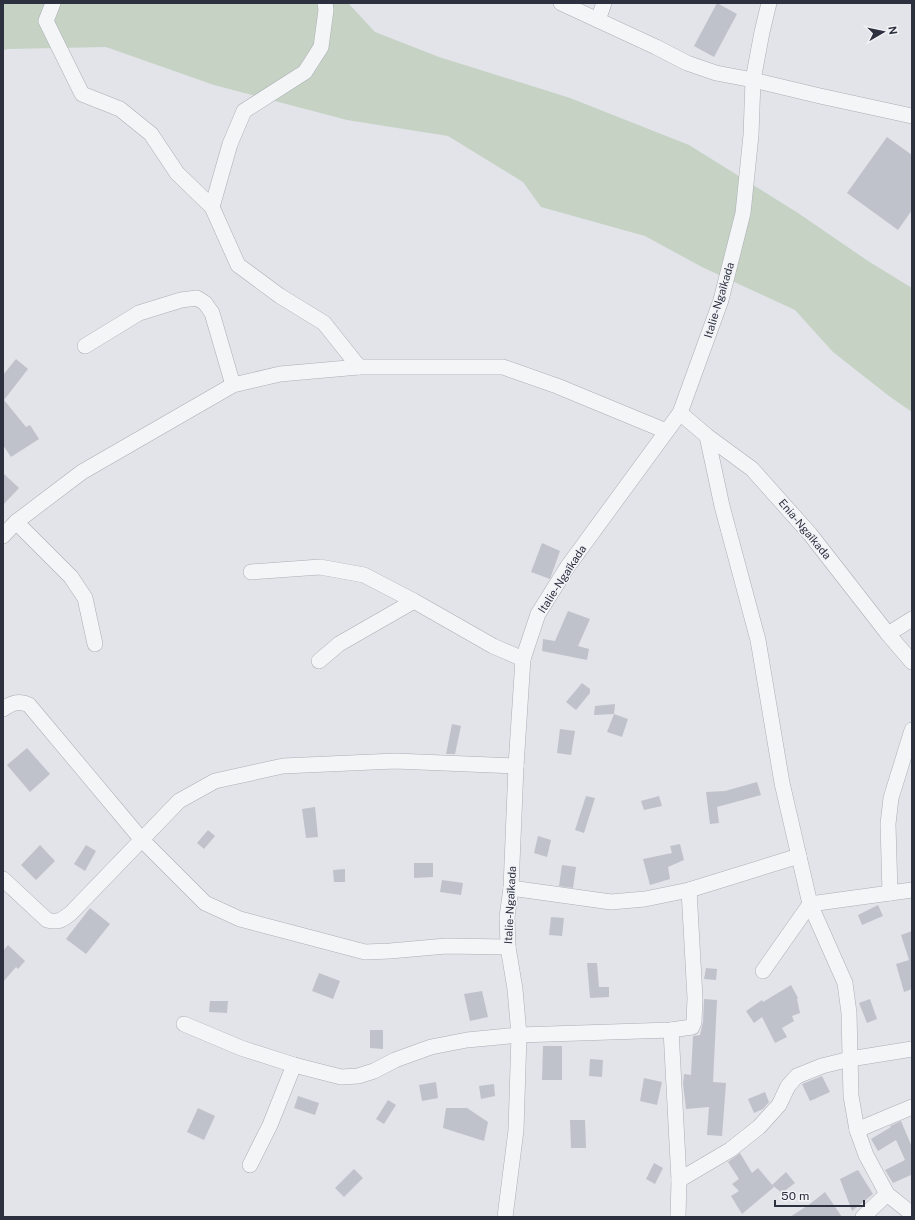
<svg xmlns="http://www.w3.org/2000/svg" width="915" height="1220" viewBox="0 0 915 1220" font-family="'Public Sans',sans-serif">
  <rect width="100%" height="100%" fill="#e2e4e9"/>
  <path fill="#c5d2c4" d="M 3,3 L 346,3 L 349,4 L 375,32 L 439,57 L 570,98 L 689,145 L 798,213 L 868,261 L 912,288 L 912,412 L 889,396 L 833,352 L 795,310 L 702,267 L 645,236 L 541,207 L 523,182 L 448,136 L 347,120 L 214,85 L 106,47 L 8,49 L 3,50 Z"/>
  <g fill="#c0c2cb">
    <path d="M 717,3 L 737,14 L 714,57 L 694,46 Z"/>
    <path d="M 887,137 L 912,155 L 912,210 L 898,230 L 847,193 Z"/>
    <path d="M 16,359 L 28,369 L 4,400 L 26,427 L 30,425 L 39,439 L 11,457 L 3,445 L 3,375 Z"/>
    <path d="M 3,473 L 19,488 L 3,505 Z"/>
    <path d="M 542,543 L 560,551 L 550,579 L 531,572 Z"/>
    <path d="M 568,611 L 590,619 L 578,646 L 589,649 L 587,660 L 542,651 L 543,639 L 555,641 Z"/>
    <path d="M 582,683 L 590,689 L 590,693 L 576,710 L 566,702 Z"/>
    <path d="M 615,704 L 614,714 L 594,715 L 595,706 Z"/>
    <path d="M 614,714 L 628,719 L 622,737 L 607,732 Z"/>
    <path d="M 452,724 L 461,726 L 455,754 L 446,754 Z"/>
    <path d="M 560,729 L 575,731 L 571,755 L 557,753 Z"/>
    <path d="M 27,748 L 50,774 L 30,792 L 7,765 Z"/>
    <path d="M 757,782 L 761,795 L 717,807 L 719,823 L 710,824 L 706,792 L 725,791 Z"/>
    <path d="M 586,796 L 595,798 L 584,833 L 575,830 Z"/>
    <path d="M 659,796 L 662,806 L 644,810 L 641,801 Z"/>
    <path d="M 315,807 L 318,837 L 306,838 L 302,809 Z"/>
    <path d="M 208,830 L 215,836 L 204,849 L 197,843 Z"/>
    <path d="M 538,836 L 551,840 L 547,857 L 534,853 Z"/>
    <path d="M 680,844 L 684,860 L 668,867 L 670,879 L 650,885 L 643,859 L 672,853 L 670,846 Z"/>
    <path d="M 40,845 L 55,861 L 36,880 L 21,865 Z"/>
    <path d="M 86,845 L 96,851 L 85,871 L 74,864 Z"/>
    <path d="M 414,863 L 433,863 L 433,877 L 414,878 Z"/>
    <path d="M 562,865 L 576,867 L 573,888 L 559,886 Z"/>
    <path d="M 345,869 L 345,882 L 334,882 L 333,870 Z"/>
    <path d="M 442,880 L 463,883 L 461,895 L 440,892 Z"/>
    <path d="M 878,905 L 883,916 L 862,925 L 858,915 Z"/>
    <path d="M 90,908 L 110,924 L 86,954 L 66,939 Z"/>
    <path d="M 551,917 L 564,918 L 562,936 L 549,935 Z"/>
    <path d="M 912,931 L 912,989 L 904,992 L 896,964 L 909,960 L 901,935 Z"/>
    <path d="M 8,945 L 25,961 L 18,969 L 16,967 L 3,982 L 3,951 Z"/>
    <path d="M 587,963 L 597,963 L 599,987 L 609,987 L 609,997 L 590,998 Z"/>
    <path d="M 706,968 L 717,969 L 716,980 L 704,979 Z"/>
    <path d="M 319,973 L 340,981 L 333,999 L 312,991 Z"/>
    <path d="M 791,985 L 798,998 L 797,999 L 800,1013 L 792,1016 L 794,1021 L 782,1028 L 787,1037 L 775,1043 L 762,1017 L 754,1023 L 746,1011 L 762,1000 L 763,1002 Z"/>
    <path d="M 482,991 L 488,1017 L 470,1021 L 464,994 Z"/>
    <path d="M 704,999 L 717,1000 L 713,1082 L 726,1083 L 722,1136 L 707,1135 L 709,1107 L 686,1109 L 683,1084 L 684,1074 L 691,1075 L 693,1036 L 700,1035 L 703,1022 Z"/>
    <path d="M 870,999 L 877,1019 L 867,1023 L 859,1003 Z"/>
    <path d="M 210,1001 L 228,1001 L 227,1013 L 209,1012 Z"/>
    <path d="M 370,1030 L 383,1030 L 383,1049 L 370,1048 Z"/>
    <path d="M 543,1046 L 562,1046 L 562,1080 L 542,1080 Z"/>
    <path d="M 590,1059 L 603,1060 L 602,1077 L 589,1076 Z"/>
    <path d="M 822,1076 L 830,1092 L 810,1101 L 802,1084 Z"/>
    <path d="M 644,1078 L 662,1082 L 657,1105 L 640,1101 Z"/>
    <path d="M 436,1082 L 438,1098 L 422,1101 L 419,1085 Z"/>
    <path d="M 494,1084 L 495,1096 L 481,1099 L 479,1086 Z"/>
    <path d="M 765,1092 L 769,1102 L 763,1109 L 754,1113 L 748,1099 Z"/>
    <path d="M 298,1096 L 319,1103 L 315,1115 L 294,1108 Z"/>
    <path d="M 388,1100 L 396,1105 L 384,1124 L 376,1119 Z"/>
    <path d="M 198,1108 L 215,1116 L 204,1140 L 187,1132 Z"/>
    <path d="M 446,1108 L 467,1108 L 488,1122 L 484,1141 L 443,1128 Z"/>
    <path d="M 570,1120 L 585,1120 L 586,1148 L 571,1148 Z"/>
    <path d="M 901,1121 L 912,1147 L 912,1176 L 911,1175 L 893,1183 L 885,1170 L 905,1160 L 896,1140 L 878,1151 L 871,1139 L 891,1127 L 890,1126 Z"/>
    <path d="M 740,1153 L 752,1173 L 758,1168 L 774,1187 L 742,1214 L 731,1196 L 739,1191 L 732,1184 L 739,1179 L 728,1162 Z"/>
    <path d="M 654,1163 L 663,1168 L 655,1184 L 646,1179 Z"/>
    <path d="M 354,1169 L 363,1178 L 344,1197 L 335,1188 Z"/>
    <path d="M 858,1170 L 873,1194 L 852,1211 L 840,1179 Z"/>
    <path d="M 786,1172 L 795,1183 L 782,1193 L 772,1185 Z"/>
    <path d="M 825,1192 L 842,1217 L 790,1217 L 810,1204 Z"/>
  </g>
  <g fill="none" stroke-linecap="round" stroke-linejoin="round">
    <g stroke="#abaeb6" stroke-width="16">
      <g id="minor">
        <path d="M 53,3 L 46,21 L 82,94 L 120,109 L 151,134 L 177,173 L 212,207 L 238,265 L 280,296 L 324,323 L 359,367"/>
        <path d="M 561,3 L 656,47 L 687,63 L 716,73 L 753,80 L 820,96 L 912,116"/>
        <path d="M 598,20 L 604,3"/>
        <path d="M 212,207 L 230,144 L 244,111 L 305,72 L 321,47 L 326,10 L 325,3"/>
        <path d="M 85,346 L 139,313 L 181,300 L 197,298 L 205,303 L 212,313 L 233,385"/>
        <path d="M 680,413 L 707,436 L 752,469 L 810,534 L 888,634 L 912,662"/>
        <path d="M 707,436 L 722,506 L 758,640 L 782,783 L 810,904 L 845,983 L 849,1013 L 851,1096 L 857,1130 L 866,1155 L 887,1194 L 912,1214"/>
        <path d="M 16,522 L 71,577 L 85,598 L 95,644"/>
        <path d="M 3,536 L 16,522 L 82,472 L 233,385 L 280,374 L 359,367 L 503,367 L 557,386 L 666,431"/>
        <path d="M 251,572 L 320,567 L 364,575 L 414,601 L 493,646 L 523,659"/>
        <path d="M 888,634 L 912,619"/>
        <path d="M 319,661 L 339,644 L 414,601"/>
        <path d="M 3,709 C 12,703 19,700 29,705 L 142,840 L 205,903 L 240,919 L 365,952 L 390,951 L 446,946 L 508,947"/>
        <path d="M 3,879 L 47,920 C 59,923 62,920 71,913 L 179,801 L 215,781 L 283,766 L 395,761 L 516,766"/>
        <path d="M 511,888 L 611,902 L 645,899 L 689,890 L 799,856"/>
        <path d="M 890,893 L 888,824 L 891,798 L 912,730"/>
        <path d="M 763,971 L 810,904 L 912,890"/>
        <path d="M 184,1024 L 241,1048 L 294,1065 L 341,1077 L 358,1076 L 374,1071 L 395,1060 L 431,1047 L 467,1040 L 519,1035 L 671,1030 L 692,1027 L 694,1022 L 695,998 L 689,890"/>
        <path d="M 671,1030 L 679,1180 L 678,1217"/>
        <path d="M 857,1130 L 912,1107"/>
        <path d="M 250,1165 L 270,1125 L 294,1065"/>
        <path d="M 679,1180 L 730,1150 L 759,1127 L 779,1105 L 788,1086 L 797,1076 L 822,1066 L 850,1059 L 912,1049"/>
        <path d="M 505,1217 L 516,1130 L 519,1035 L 515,989 L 508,947 L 507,917 L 511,888 L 516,766 L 523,659 L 538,614 L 568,566 L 680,413 L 721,300 L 743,213 L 751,135 L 753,80 L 762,32 L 769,3"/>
        <path d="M 863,1217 L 887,1194"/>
      </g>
    </g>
    <use href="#minor" stroke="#f4f5f7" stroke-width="15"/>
  </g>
  <g text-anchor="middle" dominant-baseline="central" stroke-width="3" stroke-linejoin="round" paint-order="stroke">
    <g font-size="11" fill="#2c303f" stroke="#f1f3f6">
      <text transform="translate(719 300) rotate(-73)">Italie-Ngaîkada</text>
      <text transform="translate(805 529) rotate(50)">Enia-Ngaîkada</text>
      <text transform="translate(562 579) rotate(-57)">Italie-Ngaîkada</text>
      <text transform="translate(510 905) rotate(-87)">Italie-Ngaîkada</text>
    </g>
  </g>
  <rect width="915" height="1220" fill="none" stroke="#2c303f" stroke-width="8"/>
  <g transform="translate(883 32) rotate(81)" stroke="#f1f3f6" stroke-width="3" paint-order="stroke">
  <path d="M0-3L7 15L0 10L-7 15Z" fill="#2c303f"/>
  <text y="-6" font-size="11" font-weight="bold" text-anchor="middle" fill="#2c303f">N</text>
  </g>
  <path d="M775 1200v6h89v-6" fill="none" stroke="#2c303f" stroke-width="2"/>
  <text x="781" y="1200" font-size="12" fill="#2c303f" stroke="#f1f3f6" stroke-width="3" paint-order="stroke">50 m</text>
</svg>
